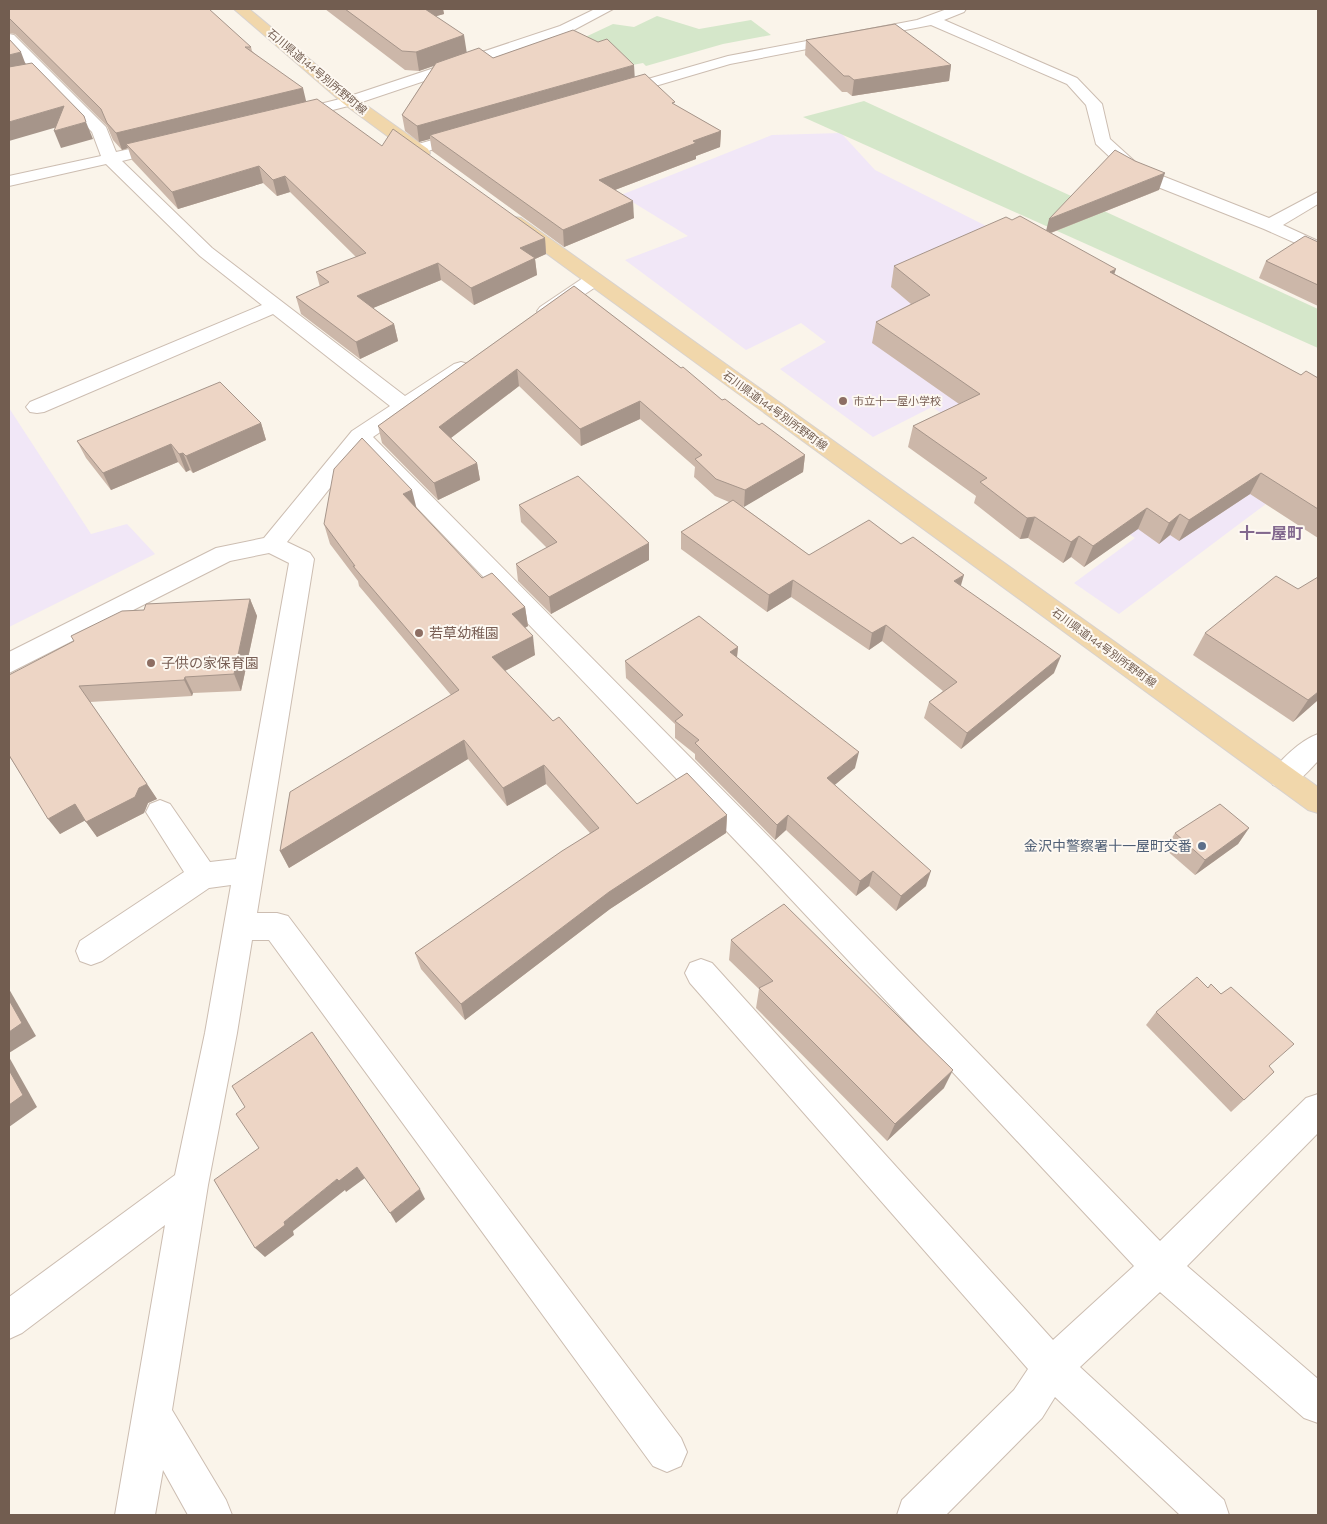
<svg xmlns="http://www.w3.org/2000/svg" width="1327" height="1524" viewBox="0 0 1327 1524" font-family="Karla,'Noto Sans JP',sans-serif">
  <rect width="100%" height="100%" fill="#faf4ea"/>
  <g fill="#f1e7f7">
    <path d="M 841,133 L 875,170 L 1318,393 L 1318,465 L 1119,614 L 1074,583 L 1135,538 L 932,407 L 873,437 L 780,369 L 826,342 L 801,323 L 746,350 L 625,260 L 688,236 L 621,195 L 772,135 Z"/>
    <path d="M 9,408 L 91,534 L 127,524 L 155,554 L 9,627 Z"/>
  </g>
  <g fill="#d5e7ca">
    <path d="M 657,16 L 699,29 L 751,20 L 771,35 L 723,44 L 646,66 L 643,63 L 601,71 L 562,48 L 613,24 L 634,27 Z"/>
    <path d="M 864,101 L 1318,309 L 1318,348 L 803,117 Z"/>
  </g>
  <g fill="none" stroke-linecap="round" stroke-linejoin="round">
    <g stroke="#ccbdb1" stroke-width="2">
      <g id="minor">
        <path d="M 595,9 L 613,9 L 570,32 L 356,104 L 290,121 L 282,116 L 284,113 L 344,98 L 560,26 Z"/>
        <path d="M 947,9 L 966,9 L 964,12 L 944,20 L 1077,78 L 1102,104 L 1110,139 L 1142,168 L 1269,218 L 1318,192 L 1318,204 L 1283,225 L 1318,241 L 1318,253 L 1264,229 L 1130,176 L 1096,144 L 1086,105 L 1067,84 L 931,25 L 730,64 L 618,97 L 610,92 L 613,89 L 728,56 L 917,20 Z"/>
        <path d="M 9,34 L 14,35 L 106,127 L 116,152 L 166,141 L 172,143 L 174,146 L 172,149 L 122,161 L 212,248 L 405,396 L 454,364 L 461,362 L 468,364 L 471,368 L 468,372 L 373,437 L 779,847 L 1160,1241 L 1306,1098 L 1318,1094 L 1318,1133 L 1187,1266 L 1318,1379 L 1318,1423 L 1304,1418 L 1160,1292 L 1080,1367 L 1224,1500 L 1229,1515 L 1180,1515 L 1055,1397 L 1042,1418 L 946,1515 L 897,1515 L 902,1500 L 1014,1390 L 1028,1369 L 690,983 L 685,973 L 690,963 L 701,959 L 712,963 L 1053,1340 L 1134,1266 L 759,865 L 361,449 L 287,542 L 310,553 L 314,559 L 257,913 L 277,913 L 288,916 L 681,1438 L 687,1452 L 681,1466 L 667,1472 L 653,1466 L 269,940 L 252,940 L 237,1033 L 208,1185 L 172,1410 L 226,1500 L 232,1515 L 188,1515 L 163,1470 L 155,1515 L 115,1515 L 165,1225 L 22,1333 L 9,1339 L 9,1297 L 175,1175 L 205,1033 L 231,885 L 209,888 L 102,961 L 91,965 L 80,961 L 76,951 L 80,941 L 184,872 L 146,812 L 150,804 L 160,800 L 170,804 L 210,862 L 236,859 L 289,563 L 269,553 L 230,561 L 9,673 L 9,652 L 216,548 L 264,538 L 352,431 L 390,406 L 273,314 L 44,412 L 37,413 L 30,412 L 26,407 L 30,402 L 262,305 L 200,256 L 106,164 L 9,186 L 9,176 L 101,156 L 92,132 L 9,46 Z"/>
        <path d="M 468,130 L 476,135 L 474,138 L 417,154 L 411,152 L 409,149 L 411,146 Z"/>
        <path d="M 593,274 L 600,276 L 602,280 L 600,284 L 554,315 L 540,315 L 537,311 L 540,307 L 586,276 Z"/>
        <path d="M 1318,734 L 1318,761 C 1305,774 1293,792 1273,785 L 1269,777 C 1278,761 1301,740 1318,734 Z"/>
      </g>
    </g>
    <g stroke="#d8d2ce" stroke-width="2">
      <g id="major">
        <path d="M 234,9 L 249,9 L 356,98 L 428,149 L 430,153 L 428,157 L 416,157 L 344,104 Z"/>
        <path d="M 515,217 L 521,218 L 1318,787 L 1318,813 L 1308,810 L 509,226 L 506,222 L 509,218 Z"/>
      </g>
    </g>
    <use href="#minor" fill="#fff" fill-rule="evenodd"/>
    <use href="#major" fill="#f1d7ab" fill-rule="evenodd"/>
  </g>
  <g fill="#ccb7a9">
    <path d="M 9,9 L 251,47 L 252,51 L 306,101 L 382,146 L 545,238 L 546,254 L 535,259 L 537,275 L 474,305 L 441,280 L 373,308 L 394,324 L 398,341 L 360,359 L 301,314 L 296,297 L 320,287 L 316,272 L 356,257 L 290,192 L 277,196 L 263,183 L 178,209 L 132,160 L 128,148 L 122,150 L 113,140 L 107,126 L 15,34 L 9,33 Z"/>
    <path d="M 325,9 L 443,9 L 444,14 L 436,16 L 466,53 L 493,58 L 635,77 L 675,105 L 721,131 L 720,147 L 696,156 L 696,159 L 615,190 L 634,218 L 564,247 L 432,151 L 430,139 L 419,142 L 405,131 L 402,115 L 434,66 L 419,71 L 405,70 Z"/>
    <path d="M 806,40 L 951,65 L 949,81 L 852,96 L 847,92 L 842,92 L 805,55 Z"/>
    <path d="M 1159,190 L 1051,233 L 1115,274 L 1301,375 L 1318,378 L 1318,538 L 1250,494 L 1179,541 L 1170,535 L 1159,544 L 1138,529 L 1084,567 L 1071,557 L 1063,563 L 1028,538 L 1020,539 L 974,503 L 976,496 L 908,447 L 913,426 L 959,404 L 872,343 L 876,322 L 911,304 L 891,287 L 894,266 L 1012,220 L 1046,230 Z"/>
    <path d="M 1318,242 L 1318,306 L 1259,278 L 1266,261 Z"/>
    <path d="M 574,286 L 722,400 L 805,455 L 803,472 L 743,507 L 809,555 L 901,544 L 961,586 L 1054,673 L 961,749 L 924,718 L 929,702 L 943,691 L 882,641 L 869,650 L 791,597 L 767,612 L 681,549 L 681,532 L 729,502 L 715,496 L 694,477 L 695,467 L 640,419 L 581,446 L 519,386 L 451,438 L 477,463 L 480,480 L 438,500 L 382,443 L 378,426 Z"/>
    <path d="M 261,423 L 266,440 L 193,473 L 190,470 L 186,472 L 178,462 L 111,490 L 86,458 L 77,441 Z"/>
    <path d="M 519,505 L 649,560 L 551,614 L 518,581 L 516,564 L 547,548 L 521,522 Z"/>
    <path d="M 416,509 L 482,578 L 525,607 L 528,626 L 525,628 L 535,655 L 505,671 L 553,721 L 637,804 L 727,815 L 726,833 L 610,909 L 465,1020 L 421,969 L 415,953 L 590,833 L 546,784 L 507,806 L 468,759 L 289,868 L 280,851 L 451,695 L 359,586 L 358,581 L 330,544 L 324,524 Z"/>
    <path d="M 250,599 L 257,616 L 241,691 L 193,693 L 192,696 L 90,702 L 147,784 L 157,799 L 148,803 L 144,813 L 97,837 L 85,820 L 60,834 L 9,756 L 144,610 Z"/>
    <path d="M 1205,633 L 1318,700 L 1293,722 L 1193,655 Z"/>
    <path d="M 738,647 L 737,658 L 855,768 L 834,785 L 926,886 L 896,911 L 869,886 L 856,896 L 786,830 L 775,840 L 695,759 L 695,754 L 675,738 L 675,724 L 626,678 L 625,661 Z"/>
    <path d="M 1249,828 L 1238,844 L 1195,875 L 1165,849 L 1175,833 Z"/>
    <path d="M 731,940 L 944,1088 L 887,1141 L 756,1008 L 759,989 L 729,960 Z"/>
    <path d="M 1156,1012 L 1269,1067 L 1274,1072 L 1231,1112 L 1146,1025 Z"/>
  </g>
  <g fill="#a6958a">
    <path d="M 417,9 L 443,9 L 444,14 L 419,21 Z"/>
    <path d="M 464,35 L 467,54 L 419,71 L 416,52 Z"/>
    <path d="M 21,52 L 27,68 L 9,74 L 9,55 Z"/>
    <path d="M 634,65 L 635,81 L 430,135 L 430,139 L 419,142 L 417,126 Z"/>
    <path d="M 951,65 L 949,81 L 852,96 L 854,80 Z"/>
    <path d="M 303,88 L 307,105 L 126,144 L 128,148 L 122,150 L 116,133 Z"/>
    <path d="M 64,106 L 71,123 L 9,141 L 9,122 Z"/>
    <path d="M 86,122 L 93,139 L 61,148 L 54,131 Z"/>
    <path d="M 721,131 L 720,147 L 696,156 L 696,159 L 599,196 L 599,180 L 693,141 Z"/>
    <path d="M 259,166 L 263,183 L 178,209 L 172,192 Z"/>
    <path d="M 1165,173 L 1159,190 L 1045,235 L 1049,219 Z"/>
    <path d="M 285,176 L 290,192 L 277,196 L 273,180 Z"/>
    <path d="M 633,201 L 634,218 L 564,247 L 563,230 Z"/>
    <path d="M 545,238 L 546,254 L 535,259 L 537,275 L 474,305 L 471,288 L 520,248 Z"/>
    <path d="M 438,263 L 441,280 L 361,313 L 357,296 Z"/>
    <path d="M 1116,269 L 1109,290 L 1110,272 Z"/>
    <path d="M 394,324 L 398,341 L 360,359 L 356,342 Z"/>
    <path d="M 517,369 L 519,386 L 443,444 L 439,427 Z"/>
    <path d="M 640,401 L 640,419 L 581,446 L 580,429 Z"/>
    <path d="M 261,423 L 266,440 L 193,473 L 186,456 Z"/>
    <path d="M 171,444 L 178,462 L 111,490 L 103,473 Z"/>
    <path d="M 183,453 L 190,470 L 186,472 L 179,454 Z"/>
    <path d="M 805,455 L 803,472 L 744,507 L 745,490 Z"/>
    <path d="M 477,463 L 480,480 L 438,500 L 434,483 Z"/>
    <path d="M 1261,473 L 1250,494 L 1179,541 L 1189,520 Z"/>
    <path d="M 412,490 L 417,510 L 403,494 Z"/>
    <path d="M 1147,508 L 1138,529 L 1084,567 L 1093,546 Z"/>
    <path d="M 1180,514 L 1170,535 L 1159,544 L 1169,523 Z"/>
    <path d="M 1035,517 L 1028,538 L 1020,539 L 1027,518 Z"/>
    <path d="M 1079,536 L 1071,557 L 1063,563 L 1071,542 Z"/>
    <path d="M 649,543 L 649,560 L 551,614 L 549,597 Z"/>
    <path d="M 964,575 L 959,592 L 954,581 Z"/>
    <path d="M 793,580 L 791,597 L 767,612 L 769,595 Z"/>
    <path d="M 250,599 L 257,616 L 241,691 L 234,674 Z"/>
    <path d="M 525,607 L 528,626 L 515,633 L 512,614 Z"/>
    <path d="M 886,625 L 882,641 L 869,650 L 872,633 Z"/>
    <path d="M 533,636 L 535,655 L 495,676 L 492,657 Z"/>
    <path d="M 738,647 L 736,664 L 730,652 Z"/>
    <path d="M 1061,656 L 1054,673 L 961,749 L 967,733 Z"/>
    <path d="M 185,677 L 193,693 L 192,696 L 184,680 Z"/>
    <path d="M 1318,692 L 1318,700 L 1293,722 L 1308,700 Z"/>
    <path d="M 464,740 L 468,759 L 289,868 L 280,851 Z"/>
    <path d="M 859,752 L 855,768 L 824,794 L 827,778 Z"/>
    <path d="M 544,765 L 546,784 L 507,806 L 503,788 Z"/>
    <path d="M 147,784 L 157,799 L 148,803 L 144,813 L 97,837 L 86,822 L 139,788 Z"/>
    <path d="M 75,804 L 86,820 L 60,834 L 48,819 Z"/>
    <path d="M 727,815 L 726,833 L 610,909 L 465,1020 L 461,1004 L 609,892 Z"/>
    <path d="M 788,815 L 786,830 L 775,840 L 777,825 Z"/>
    <path d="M 1249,828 L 1238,844 L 1195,875 L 1205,860 Z"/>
    <path d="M 873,871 L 869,886 L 856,896 L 860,881 Z"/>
    <path d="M 931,871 L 926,886 L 896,911 L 901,896 Z"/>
    <path d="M 9,989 L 36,1036 L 9,1053 Z"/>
    <path d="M 9,1057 L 37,1107 L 9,1127 Z"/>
    <path d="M 953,1070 L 944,1088 L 887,1141 L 895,1124 Z"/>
    <path d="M 357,1167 L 365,1178 L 346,1192 L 345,1190 L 293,1231 L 294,1235 L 265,1257 L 255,1248 L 284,1222 L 337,1179 Z"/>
    <path d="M 420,1189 L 425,1199 L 396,1223 L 390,1213 Z"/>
  </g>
  <g fill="#edd5c5" stroke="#a6958a">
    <path d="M 9,9 L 209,9 L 251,47 L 245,47 L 303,88 L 116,133 L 107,123 L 101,109 L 9,18 Z"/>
    <path d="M 345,9 L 425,9 L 464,35 L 416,52 L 402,51 Z"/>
    <path d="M 895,24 L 951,65 L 854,80 L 849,76 L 844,76 L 806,40 Z"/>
    <path d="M 573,30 L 598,42 L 607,39 L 634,65 L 417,126 L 402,115 L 436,63 L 479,48 L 493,58 Z"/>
    <path d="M 9,39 L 21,52 L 9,55 Z"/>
    <path d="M 32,63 L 84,116 L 86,122 L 54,131 L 64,106 L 9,122 L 9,67 Z"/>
    <path d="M 645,74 L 675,102 L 672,103 L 721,131 L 693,141 L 696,143 L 599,180 L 633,201 L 563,230 L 430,135 Z"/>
    <path d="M 317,99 L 382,146 L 393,129 L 545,238 L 520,248 L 535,258 L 471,288 L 438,263 L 357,296 L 394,324 L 356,342 L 296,297 L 329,282 L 316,272 L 366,253 L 285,176 L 273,180 L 259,166 L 172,192 L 126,144 Z"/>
    <path d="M 1115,150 L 1135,161 L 1165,173 L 1049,219 Z"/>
    <path d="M 1020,216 L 1116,269 L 1110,272 L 1301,375 L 1306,371 L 1318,378 L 1318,509 L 1261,473 L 1189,520 L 1180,514 L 1169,523 L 1147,508 L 1093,546 L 1079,536 L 1071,542 L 1035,517 L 1027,518 L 980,482 L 987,478 L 913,426 L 980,394 L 876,322 L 930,295 L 894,266 L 1006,217 L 1012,220 Z"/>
    <path d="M 1305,236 L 1318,242 L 1318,285 L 1266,261 Z"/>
    <path d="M 574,286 L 681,368 L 683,367 L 722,400 L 725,399 L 759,425 L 762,423 L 805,455 L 745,490 L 716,479 L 695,459 L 702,455 L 640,401 L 580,429 L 517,369 L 439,427 L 477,463 L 434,483 L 378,426 Z"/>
    <path d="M 220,382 L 261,423 L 186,456 L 183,453 L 179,454 L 171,444 L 103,473 L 77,441 Z"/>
    <path d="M 362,438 L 412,490 L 403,494 L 482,578 L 492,573 L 525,607 L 512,614 L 533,636 L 492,657 L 553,721 L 559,717 L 637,804 L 687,773 L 727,815 L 609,892 L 461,1004 L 415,953 L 562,851 L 599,828 L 544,765 L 503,788 L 464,740 L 280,851 L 290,792 L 459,690 L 353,566 L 355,566 L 324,524 L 334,469 Z"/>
    <path d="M 578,476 L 649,543 L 549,597 L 516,564 L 557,542 L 519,505 Z"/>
    <path d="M 733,500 L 809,555 L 869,520 L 901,544 L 913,537 L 964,575 L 954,581 L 1061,656 L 967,733 L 929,702 L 957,682 L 886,625 L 872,633 L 793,580 L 769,595 L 681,532 Z"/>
    <path d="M 1276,576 L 1298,589 L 1318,577 L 1318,692 L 1308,700 L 1205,633 Z"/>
    <path d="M 250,599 L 234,674 L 185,677 L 184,680 L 79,686 L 147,784 L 139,788 L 135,797 L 86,822 L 75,804 L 48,819 L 9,755 L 9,675 L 74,641 L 71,636 L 122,611 L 144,610 L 146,604 Z"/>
    <path d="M 699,616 L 738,647 L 730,652 L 859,752 L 827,778 L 931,871 L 901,896 L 873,871 L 860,881 L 788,815 L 777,825 L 695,743 L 699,740 L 675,721 L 683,715 L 625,661 Z"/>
    <path d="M 1220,804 L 1249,828 L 1205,860 L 1175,833 Z"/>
    <path d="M 784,904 L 953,1070 L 895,1124 L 759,988 L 773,981 L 731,940 Z"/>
    <path d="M 1197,977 L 1208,988 L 1211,984 L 1221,994 L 1231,987 L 1294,1044 L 1269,1066 L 1274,1072 L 1244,1100 L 1156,1012 Z"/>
    <path d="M 9,1000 L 22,1023 L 9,1032 Z"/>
    <path d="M 312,1032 L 420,1189 L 390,1213 L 357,1167 L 339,1181 L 337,1179 L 284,1222 L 285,1225 L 255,1248 L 214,1180 L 259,1148 L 236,1114 L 245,1107 L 232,1086 Z"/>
    <path d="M 9,1070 L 23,1095 L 9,1105 Z"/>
  </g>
  <g fill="#8d6e63" stroke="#fdf8f1" stroke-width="2">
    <circle cx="843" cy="401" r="5"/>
    <circle cx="419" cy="633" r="5"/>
    <circle cx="151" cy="663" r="5"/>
  </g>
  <circle fill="#5c6f8a" stroke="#fdf8f1" stroke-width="2" cx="1202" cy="846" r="5"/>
  <g text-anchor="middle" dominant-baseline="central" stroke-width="4" stroke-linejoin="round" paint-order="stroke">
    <g font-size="11" fill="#725d50" stroke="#fdf8f1">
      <text transform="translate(317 72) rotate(40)">石川県道144号別所野町線</text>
      <text transform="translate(775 411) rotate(36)">石川県道144号別所野町線</text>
      <text transform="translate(1104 648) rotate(36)">石川県道144号別所野町線</text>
    </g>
    <g font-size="11" fill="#785e54" stroke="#fdf8f1" text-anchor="start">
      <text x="853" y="401">市立十一屋小学校</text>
    </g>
    <g font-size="14" fill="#785e54" stroke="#fdf8f1" text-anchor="start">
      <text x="429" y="633">若草幼稚園</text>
      <text x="161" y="663">子供の家保育園</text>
    </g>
    <g font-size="14" fill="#4e5e75" stroke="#fdf8f1" text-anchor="end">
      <text x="1192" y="846">金沢中警察署十一屋町交番</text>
    </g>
    <g font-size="16" font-weight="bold" fill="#82688e" stroke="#fdf8f1">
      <text x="1271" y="533">十一屋町</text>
    </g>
  </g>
  <rect width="1327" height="1524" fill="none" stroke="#725d50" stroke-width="20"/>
</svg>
